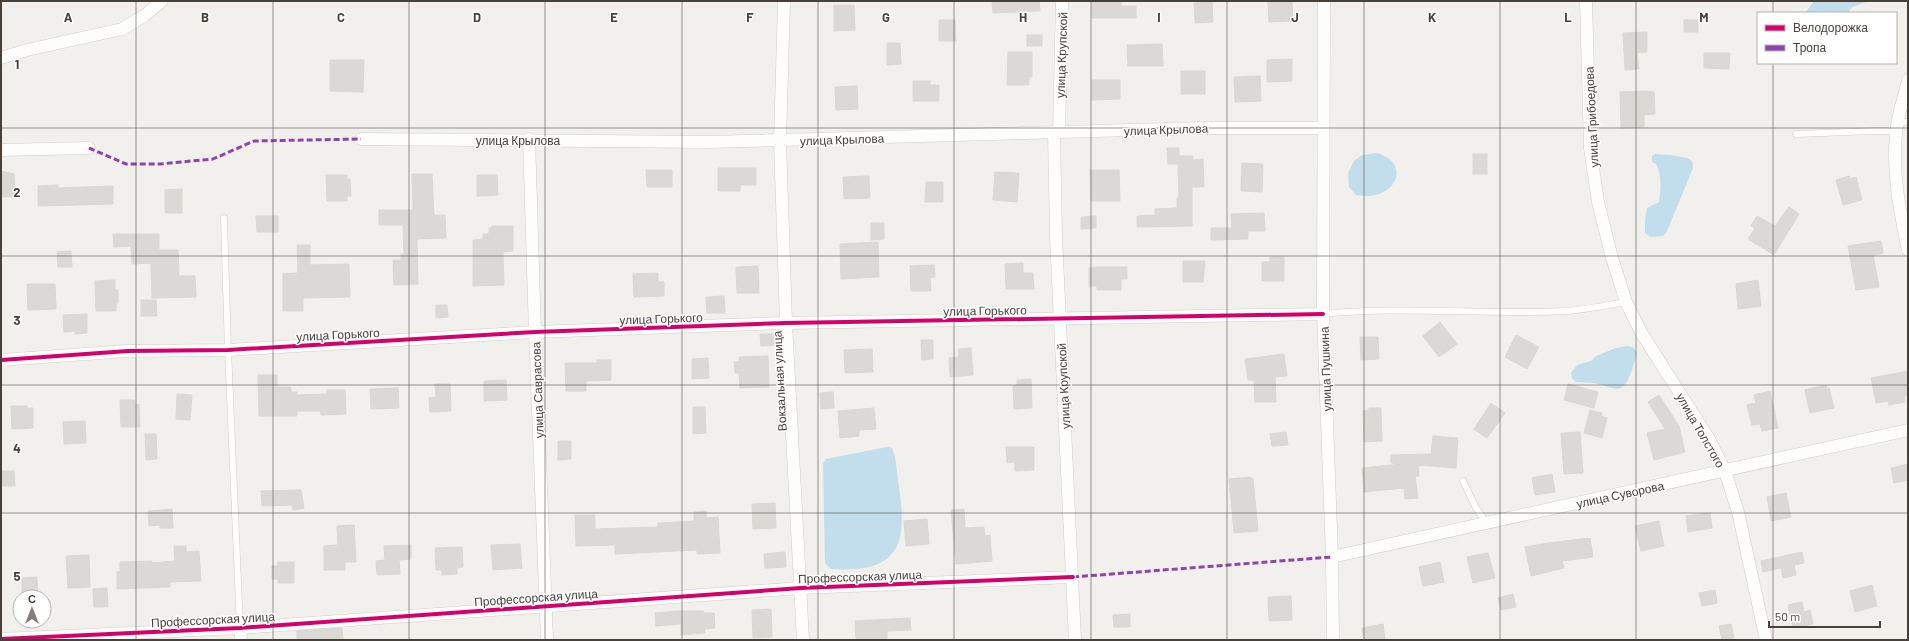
<svg xmlns="http://www.w3.org/2000/svg" width="1909" height="641" viewBox="0 0 1909 641" font-family="Barlow,sans-serif">
  <rect width="100%" height="100%" fill="#f2f0ed"/>
  <g fill="#c2ddeb">
    <path d="M 1814,1 L 1893,1 L 1866,2 L 1852,7 L 1848,13 L 1805,13 Z"/>
    <path d="M 1376,153 C 1413,162 1396,203 1356,195 L 1349,187 L 1348,173 L 1354,161 L 1362,155 Z"/>
    <path d="M 1655,154 L 1671,155 L 1687,158 L 1692,161 L 1693,168 L 1667,231 L 1663,236 L 1650,237 L 1645,233 L 1645,220 L 1647,208 L 1659,202 C 1661,189 1662,176 1656,164 L 1652,162 L 1652,156 Z"/>
    <path d="M 1627,346 L 1633,347 L 1637,353 C 1634,362 1629,390 1616,389 C 1610,388 1604,385 1598,384 C 1591,382 1583,383 1576,382 L 1572,378 L 1571,373 L 1577,365 L 1591,361 L 1596,356 L 1616,348 Z"/>
    <path d="M 887,447 L 892,448 L 895,457 C 903,521 920,575 831,569 L 825,563 L 823,464 L 826,459 Z"/>
  </g>
  <g fill="#dbd9d6" stroke="#dad7d3">
    <path d="M 992,1 L 1039,1 L 1040,11 L 993,13 Z"/>
    <path d="M 1092,1 L 1121,1 L 1121,6 L 1136,6 L 1136,18 L 1092,18 Z"/>
    <path d="M 1268,1 L 1292,1 L 1293,21 L 1269,22 Z"/>
    <path d="M 1212,2 L 1213,22 L 1195,23 L 1194,3 Z"/>
    <path d="M 834,5 L 854,5 L 855,30 L 834,31 Z"/>
    <path d="M 939,20 L 955,20 L 956,41 L 939,41 Z"/>
    <rect x="1684" y="20" width="14" height="12"/>
    <path d="M 1647,32 L 1647,52 L 1637,53 L 1639,69 L 1625,70 L 1623,33 Z"/>
    <rect x="1027" y="35" width="15" height="11"/>
    <path d="M 887,43 L 900,43 L 901,64 L 887,65 Z"/>
    <path d="M 1162,44 L 1163,66 L 1128,66 L 1127,45 Z"/>
    <path d="M 1008,52 L 1032,52 L 1032,77 L 1029,77 L 1029,85 L 1007,85 Z"/>
    <path d="M 1704,53 L 1730,53 L 1729,69 L 1704,68 Z"/>
    <path d="M 1292,59 L 1292,81 L 1267,82 L 1267,60 Z"/>
    <path d="M 330,60 L 364,60 L 363,92 L 330,91 Z"/>
    <rect x="1181" y="71" width="24" height="23"/>
    <path d="M 1260,76 L 1261,101 L 1235,102 L 1234,77 Z"/>
    <path d="M 1092,80 L 1120,80 L 1120,99 L 1092,100 Z"/>
    <path d="M 913,81 L 930,81 L 930,85 L 939,85 L 939,101 L 913,101 Z"/>
    <path d="M 857,86 L 858,109 L 836,110 L 835,87 Z"/>
    <path d="M 1647,91 L 1654,92 L 1655,114 L 1644,115 L 1644,127 L 1621,128 L 1620,92 Z"/>
    <path d="M 1167,148 L 1179,148 L 1179,156 L 1193,156 L 1193,160 L 1203,159 L 1204,187 L 1192,187 L 1192,226 L 1137,227 L 1137,216 L 1155,215 L 1155,209 L 1177,208 L 1177,198 L 1179,198 L 1178,164 L 1168,164 Z"/>
    <rect x="1473" y="154" width="14" height="20"/>
    <path d="M 1242,163 L 1263,164 L 1262,192 L 1241,191 Z"/>
    <path d="M 718,168 L 756,168 L 756,185 L 740,185 L 740,191 L 718,191 Z"/>
    <path d="M 646,170 L 672,170 L 672,187 L 647,187 Z"/>
    <path d="M 1090,170 L 1119,170 L 1120,201 L 1091,201 Z"/>
    <path d="M 1,171 L 14,174 L 15,196 L 1,197 Z"/>
    <path d="M 995,172 L 1019,173 L 1017,202 L 993,200 Z"/>
    <path d="M 412,174 L 432,174 L 434,215 L 445,215 L 446,238 L 417,239 L 418,284 L 394,285 L 393,260 L 401,260 L 401,254 L 404,254 L 403,225 L 379,225 L 379,210 L 413,210 Z"/>
    <path d="M 326,175 L 347,175 L 347,179 L 350,179 L 351,196 L 347,196 L 347,201 L 327,201 Z"/>
    <path d="M 477,175 L 497,175 L 498,195 L 477,196 Z"/>
    <path d="M 869,176 L 870,198 L 844,199 L 843,177 Z"/>
    <path d="M 1849,176 L 1850,179 L 1856,177 L 1862,200 L 1843,205 L 1836,180 Z"/>
    <path d="M 926,182 L 943,182 L 943,202 L 925,202 Z"/>
    <path d="M 58,185 L 58,188 L 113,186 L 113,204 L 38,206 L 38,186 Z"/>
    <path d="M 182,189 L 182,213 L 165,213 L 165,190 Z"/>
    <path d="M 1789,207 L 1799,214 L 1774,255 L 1748,239 L 1755,228 L 1751,226 L 1757,216 L 1775,226 Z"/>
    <path d="M 1264,213 L 1265,231 L 1248,231 L 1248,239 L 1211,240 L 1211,228 L 1232,228 L 1231,214 Z"/>
    <path d="M 256,216 L 278,216 L 278,232 L 257,232 Z"/>
    <path d="M 1096,216 L 1096,228 L 1081,229 L 1081,217 Z"/>
    <path d="M 871,223 L 884,223 L 884,239 L 871,240 Z"/>
    <path d="M 492,226 L 513,226 L 513,251 L 503,252 L 504,285 L 473,286 L 473,240 L 483,239 L 483,234 L 489,234 L 489,228 L 492,228 Z"/>
    <path d="M 113,234 L 159,234 L 159,250 L 178,250 L 179,276 L 195,276 L 196,297 L 152,298 L 151,263 L 132,264 L 131,246 L 114,247 Z"/>
    <path d="M 1881,241 L 1883,253 L 1873,255 L 1879,287 L 1856,290 L 1848,246 Z"/>
    <path d="M 878,242 L 879,277 L 841,279 L 840,244 Z"/>
    <path d="M 297,245 L 310,245 L 310,265 L 349,264 L 350,297 L 303,298 L 303,311 L 283,311 L 283,274 L 298,273 Z"/>
    <path d="M 71,251 L 72,267 L 58,267 L 57,252 Z"/>
    <path d="M 1270,257 L 1284,257 L 1284,281 L 1262,281 L 1262,262 L 1270,262 Z"/>
    <path d="M 1183,261 L 1205,261 L 1203,282 L 1183,282 Z"/>
    <path d="M 1023,263 L 1023,273 L 1033,273 L 1034,289 L 1006,289 L 1005,264 Z"/>
    <path d="M 934,265 L 935,277 L 930,278 L 931,291 L 911,291 L 910,266 Z"/>
    <path d="M 758,266 L 759,293 L 737,293 L 736,267 Z"/>
    <path d="M 1097,267 L 1127,267 L 1127,279 L 1121,279 L 1121,290 L 1097,290 L 1097,286 L 1089,286 L 1089,268 Z"/>
    <path d="M 658,273 L 658,282 L 664,282 L 664,296 L 634,297 L 633,274 Z"/>
    <path d="M 115,280 L 115,290 L 118,290 L 118,303 L 116,303 L 116,311 L 96,311 L 95,281 Z"/>
    <path d="M 1758,280 L 1761,306 L 1738,309 L 1736,284 Z"/>
    <path d="M 27,284 L 55,284 L 56,309 L 28,310 Z"/>
    <path d="M 724,296 L 725,313 L 707,313 L 706,297 Z"/>
    <path d="M 141,300 L 156,300 L 157,316 L 141,316 Z"/>
    <path d="M 436,305 L 447,305 L 448,317 L 436,318 Z"/>
    <path d="M 87,314 L 87,333 L 75,334 L 75,331 L 64,332 L 63,315 Z"/>
    <path d="M 1440,322 L 1457,344 L 1439,357 L 1423,336 Z"/>
    <path d="M 760,334 L 776,334 L 777,345 L 761,346 Z"/>
    <path d="M 1516,335 L 1539,347 L 1527,369 L 1505,357 Z"/>
    <path d="M 1360,337 L 1378,337 L 1379,359 L 1361,360 Z"/>
    <path d="M 921,340 L 933,340 L 933,359 L 922,360 Z"/>
    <path d="M 971,348 L 973,375 L 950,377 L 949,358 L 959,357 L 958,349 Z"/>
    <path d="M 872,349 L 873,372 L 845,373 L 844,350 Z"/>
    <path d="M 1284,354 L 1287,376 L 1275,377 L 1276,402 L 1255,402 L 1254,380 L 1248,380 L 1245,359 Z"/>
    <path d="M 768,356 L 769,387 L 740,388 L 739,373 L 735,373 L 734,362 L 739,362 L 739,357 Z"/>
    <path d="M 708,358 L 709,378 L 692,379 L 692,359 Z"/>
    <path d="M 597,360 L 611,360 L 611,380 L 586,381 L 586,391 L 566,391 L 565,363 L 597,363 Z"/>
    <path d="M 1908,371 L 1908,395 L 1904,396 L 1905,402 L 1889,405 L 1888,401 L 1876,403 L 1871,378 Z"/>
    <path d="M 258,375 L 277,375 L 277,387 L 291,387 L 291,392 L 297,392 L 297,395 L 327,394 L 327,390 L 345,390 L 346,414 L 321,415 L 320,411 L 297,411 L 297,416 L 259,416 Z"/>
    <path d="M 1031,379 L 1032,408 L 1014,409 L 1013,386 L 1017,385 L 1017,380 Z"/>
    <path d="M 506,380 L 507,400 L 484,401 L 484,381 Z"/>
    <path d="M 435,384 L 450,384 L 451,411 L 430,412 L 429,398 L 436,397 Z"/>
    <path d="M 1568,384 L 1598,392 L 1594,408 L 1564,400 Z"/>
    <path d="M 1826,385 L 1827,389 L 1829,388 L 1834,408 L 1810,413 L 1805,390 Z"/>
    <path d="M 398,388 L 399,408 L 371,409 L 370,389 Z"/>
    <path d="M 1770,391 L 1778,428 L 1762,431 L 1760,424 L 1752,425 L 1747,405 L 1756,403 L 1754,395 Z"/>
    <path d="M 833,392 L 834,408 L 821,409 L 820,393 Z"/>
    <path d="M 177,394 L 192,395 L 190,420 L 176,419 Z"/>
    <path d="M 1659,395 L 1679,426 L 1685,452 L 1654,460 L 1647,433 L 1665,429 L 1648,402 Z"/>
    <path d="M 120,400 L 135,400 L 135,405 L 139,404 L 140,427 L 121,427 Z"/>
    <path d="M 1491,403 L 1505,413 L 1487,438 L 1474,429 Z"/>
    <path d="M 11,406 L 27,406 L 27,408 L 33,408 L 33,428 L 12,429 Z"/>
    <path d="M 693,407 L 705,407 L 706,433 L 693,434 Z"/>
    <path d="M 874,408 L 876,429 L 859,430 L 859,436 L 840,438 L 838,411 Z"/>
    <path d="M 1369,408 L 1381,408 L 1382,441 L 1364,442 L 1363,411 L 1369,410 Z"/>
    <path d="M 1590,410 L 1602,413 L 1601,416 L 1607,418 L 1602,438 L 1584,433 Z"/>
    <path d="M 85,421 L 86,443 L 64,444 L 63,422 Z"/>
    <path d="M 1286,432 L 1288,445 L 1272,446 L 1270,434 Z"/>
    <path d="M 1580,432 L 1583,473 L 1564,474 L 1561,433 Z"/>
    <path d="M 145,434 L 156,434 L 157,459 L 146,460 Z"/>
    <path d="M 1433,436 L 1458,438 L 1456,468 L 1418,465 L 1419,476 L 1415,476 L 1418,498 L 1405,499 L 1404,488 L 1364,492 L 1362,468 L 1402,464 L 1391,463 L 1391,455 L 1431,454 Z"/>
    <path d="M 558,441 L 571,441 L 571,459 L 558,460 Z"/>
    <path d="M 1006,447 L 1034,447 L 1034,470 L 1015,471 L 1015,462 L 1007,463 Z"/>
    <path d="M 1908,464 L 1908,480 L 1894,483 L 1891,468 Z"/>
    <path d="M 1,471 L 14,471 L 15,486 L 1,486 Z"/>
    <path d="M 1552,474 L 1555,492 L 1535,495 L 1532,478 Z"/>
    <path d="M 1251,477 L 1251,479 L 1253,478 L 1258,531 L 1234,533 L 1229,479 Z"/>
    <path d="M 301,490 L 304,508 L 293,510 L 292,505 L 262,506 L 261,491 Z"/>
    <path d="M 1786,493 L 1791,517 L 1771,521 L 1767,497 Z"/>
    <path d="M 775,503 L 776,528 L 753,529 L 752,504 Z"/>
    <path d="M 172,509 L 173,528 L 160,528 L 160,525 L 149,526 L 148,511 Z"/>
    <path d="M 964,509 L 965,528 L 984,527 L 985,536 L 990,535 L 992,561 L 956,564 L 951,510 Z"/>
    <path d="M 706,511 L 706,518 L 718,517 L 720,553 L 697,554 L 697,550 L 615,554 L 615,545 L 576,546 L 575,515 L 595,515 L 595,529 L 658,527 L 658,523 L 694,521 L 694,512 Z"/>
    <path d="M 1710,513 L 1712,528 L 1688,532 L 1686,516 Z"/>
    <path d="M 927,519 L 929,544 L 906,546 L 904,521 Z"/>
    <path d="M 1659,521 L 1664,546 L 1641,551 L 1635,526 Z"/>
    <path d="M 354,525 L 356,562 L 345,562 L 345,570 L 324,570 L 324,546 L 338,545 L 337,526 Z"/>
    <path d="M 1590,538 L 1593,557 L 1562,561 L 1564,568 L 1531,576 L 1525,547 L 1548,543 Z"/>
    <path d="M 520,544 L 522,568 L 493,570 L 491,545 Z"/>
    <path d="M 411,545 L 411,559 L 399,560 L 400,574 L 377,575 L 376,561 L 385,560 L 384,546 Z"/>
    <path d="M 174,546 L 186,546 L 186,552 L 199,551 L 201,581 L 170,582 L 170,587 L 117,589 L 117,572 L 120,572 L 120,562 L 152,561 L 152,563 L 175,561 Z"/>
    <path d="M 462,547 L 463,567 L 457,568 L 457,574 L 442,575 L 442,570 L 436,570 L 435,548 Z"/>
    <path d="M 785,552 L 786,567 L 765,568 L 764,554 Z"/>
    <path d="M 1802,552 L 1804,563 L 1794,565 L 1796,575 L 1783,578 L 1781,568 L 1763,572 L 1761,561 Z"/>
    <path d="M 1488,553 L 1495,578 L 1473,583 L 1467,557 Z"/>
    <path d="M 89,555 L 90,587 L 68,588 L 66,556 Z"/>
    <path d="M 278,562 L 294,562 L 294,583 L 278,583 L 278,579 L 272,579 L 272,566 L 278,566 Z"/>
    <path d="M 1440,562 L 1444,582 L 1423,586 L 1419,567 Z"/>
    <path d="M 37,577 L 38,597 L 22,597 L 22,578 Z"/>
    <path d="M 1872,585 L 1877,606 L 1855,612 L 1850,591 Z"/>
    <path d="M 107,588 L 108,607 L 94,607 L 93,589 Z"/>
    <path d="M 1715,590 L 1717,603 L 1702,606 L 1699,593 Z"/>
    <path d="M 1513,594 L 1516,607 L 1501,610 L 1498,598 Z"/>
    <path d="M 1291,596 L 1292,620 L 1269,621 L 1268,597 Z"/>
    <path d="M 1802,602 L 1804,612 L 1810,610 L 1813,624 L 1793,628 L 1788,605 Z"/>
    <path d="M 771,609 L 772,637 L 753,638 L 752,610 Z"/>
    <path d="M 676,611 L 703,611 L 704,613 L 714,613 L 715,628 L 704,629 L 705,633 L 681,635 L 681,624 L 656,626 L 655,613 Z"/>
    <path d="M 1130,614 L 1130,627 L 1114,627 L 1113,615 Z"/>
    <path d="M 910,618 L 911,630 L 887,631 L 887,640 L 856,640 L 855,621 Z"/>
    <path d="M 1383,624 L 1385,640 L 1364,640 L 1362,628 Z"/>
    <path d="M 1731,624 L 1734,638 L 1722,640 L 1719,626 Z"/>
    <path d="M 342,628 L 343,640 L 297,640 L 297,631 Z"/>
  </g>
  <g fill="none" stroke-linecap="round" stroke-linejoin="round">
    <g stroke="#d0cecb" stroke-width="7">
      <g id="lane">
        <path d="M 1898,124 L 1908,121"/>
        <path d="M 1796,134 L 1874,131 L 1887,131 L 1896,133"/>
        <path d="M 224,218 L 228,350 L 240,628"/>
        <path d="M 1323,314 C 1404,306 1485,315 1566,311 C 1586,310 1607,305 1626,302"/>
        <path d="M 1463,481 L 1476,508 L 1487,523"/>
      </g>
    </g>
    <g stroke="#d0cecb" stroke-width="13">
      <g id="street">
        <path d="M 784,1 L 780,141 L 786,323 L 803,640"/>
        <path d="M 1324,1 L 1323,314 L 1332,557 L 1333,640"/>
        <path d="M 1586,1 L 1590,148 L 1598,202 L 1612,258 L 1626,302 L 1642,334 L 1709,439 L 1725,471 L 1738,512 L 1766,640"/>
        <path d="M 1,58 L 27,50 L 122,29 L 144,16 L 162,1"/>
        <path d="M 1908,80 C 1904,98 1897,116 1896,134 C 1892,174 1900,212 1908,250"/>
        <path d="M 1054,132 L 1056,237 L 1075,640"/>
        <path d="M 1059,132 L 1062,1"/>
        <path d="M 361,139 L 708,142 L 1203,128 L 1323,128"/>
        <path d="M 529,139 L 535,332 L 547,640"/>
        <path d="M 1,150 L 89,148"/>
        <path d="M 1,360 L 128,351 L 228,350 L 535,332 L 786,323 L 1323,314"/>
        <path d="M 1332,557 L 1908,430"/>
        <path d="M 240,628 L 241,640"/>
        <path d="M 1,639 L 240,628 L 801,588 L 1073,577"/>
      </g>
    </g>
    <use href="#lane" stroke="#fdfdfc" stroke-width="6"/>
    <use href="#street" stroke="#fdfdfc" stroke-width="12"/>
    <g stroke="#8e44ad" stroke-width="3" stroke-dasharray="6 3" stroke-linecap="butt">
      <path d="M 89,148 L 126,164 L 160,164 L 213,159 L 254,141 L 361,139"/>
      <path d="M 1073,577 L 1332,557"/>
    </g>
    <g stroke="#fff" stroke-width="6">
      <g id="cycleway">
        <path d="M 1,360 L 128,351 L 228,350 L 535,332 L 786,323 L 1323,314"/>
        <path d="M 1,639 L 240,628 L 801,588 L 1073,577"/>
      </g>
    </g>
    <use href="#cycleway" stroke="#d6006c" stroke-width="4"/>
  </g>
  <path fill="none" stroke="#47413a" stroke-width="1" stroke-opacity="0.55" d="M 136,1 L 136,640M 273,1 L 273,640M 409,1 L 409,640M 545,1 L 545,640M 682,1 L 682,640M 818,1 L 818,640M 954,1 L 954,640M 1091,1 L 1091,640M 1227,1 L 1227,640M 1364,1 L 1364,640M 1500,1 L 1500,640M 1636,1 L 1636,640M 1773,1 L 1773,13M 1773,63 L 1773,640M 1,128 L 1908,128M 1,256 L 1908,256M 1,385 L 1908,385M 1,513 L 1908,513"/>
  <g text-anchor="middle" dominant-baseline="central" stroke-width="3" stroke-linejoin="round" paint-order="stroke">
    <g font-size="12" fill="#47413a" stroke="#fff">
      <text transform="translate(1061 55) rotate(-88)">улица Крупской</text>
      <text transform="translate(1591 117) rotate(-93)">улица Грибоедова</text>
      <text transform="translate(1166 129) rotate(-2)">улица Крылова</text>
      <text transform="translate(842 139) rotate(-2)">улица Крылова</text>
      <text x="518" y="140">улица Крылова</text>
      <text transform="translate(985 310) rotate(-1)">улица Горького</text>
      <text transform="translate(661 318) rotate(-2)">улица Горького</text>
      <text transform="translate(338 334) rotate(-3)">улица Горького</text>
      <text transform="translate(1325 369) rotate(-92)">улица Пушкина</text>
      <text transform="translate(779 381) rotate(-93)">Вокзальная улица</text>
      <text transform="translate(1063 386) rotate(-93)">улица Крупской</text>
      <text transform="translate(537 390) rotate(-92)">улица Саврасова</text>
      <text transform="translate(1701 430) rotate(60)">улица Толстого</text>
      <text transform="translate(1620 494) rotate(-12)">улица Суворова</text>
      <text transform="translate(860 576) rotate(-2)">Профессорская улица</text>
      <text transform="translate(536 597) rotate(-4)">Профессорская улица</text>
      <text transform="translate(213 619) rotate(-3)">Профессорская улица</text>
    </g>
  </g>
  <g font-size="13" text-anchor="middle" font-weight="bold" fill="#47413a" stroke="#fff" stroke-width="3" stroke-linejoin="round" paint-order="stroke">
    <text x="68" y="22">A</text>
    <text x="205" y="22">B</text>
    <text x="341" y="22">C</text>
    <text x="477" y="22">D</text>
    <text x="614" y="22">E</text>
    <text x="750" y="22">F</text>
    <text x="886" y="22">G</text>
    <text x="1023" y="22">H</text>
    <text x="1159" y="22">I</text>
    <text x="1295" y="22">J</text>
    <text x="1432" y="22">K</text>
    <text x="1568" y="22">L</text>
    <text x="1704" y="22">M</text>
    <text x="17" y="69">1</text>
    <text x="17" y="197">2</text>
    <text x="17" y="325">3</text>
    <text x="17" y="453">4</text>
    <text x="17" y="581">5</text>
  </g>
  <rect width="1909" height="641" fill="none" stroke="#47413a" stroke-width="4"/>
  <rect x="1757" y="12" width="140" height="52" fill="#ffffff" stroke="#b5b3b0"/>
  <rect x="1765" y="25" width="20" height="6" fill="#d6006c" stroke="#b5b3b0"/>
  <text x="1793" y="32" font-size="12" fill="#47413a">Велодорожка</text>
  <rect x="1765" y="45" width="20" height="6" fill="#8e44ad" stroke="#b5b3b0"/>
  <text x="1793" y="52" font-size="12" fill="#47413a">Тропа</text>
  <g transform="translate(32 609)"><circle r="19" fill="#ffffff" stroke="#b5b3b0"/>
  <path d="M0-3L7 15L0 10L-7 15Z" fill="#837e79"/>
  <text y="-6" font-size="11" font-weight="bold" text-anchor="middle" fill="#47413a">С</text>
  </g>
  <path d="M1769 621v6h111v-6" fill="none" stroke="#47413a" stroke-width="2"/>
  <text x="1775" y="621" font-size="12" fill="#47413a" stroke="#ffffff" stroke-width="3" paint-order="stroke">50 m</text>
</svg>
